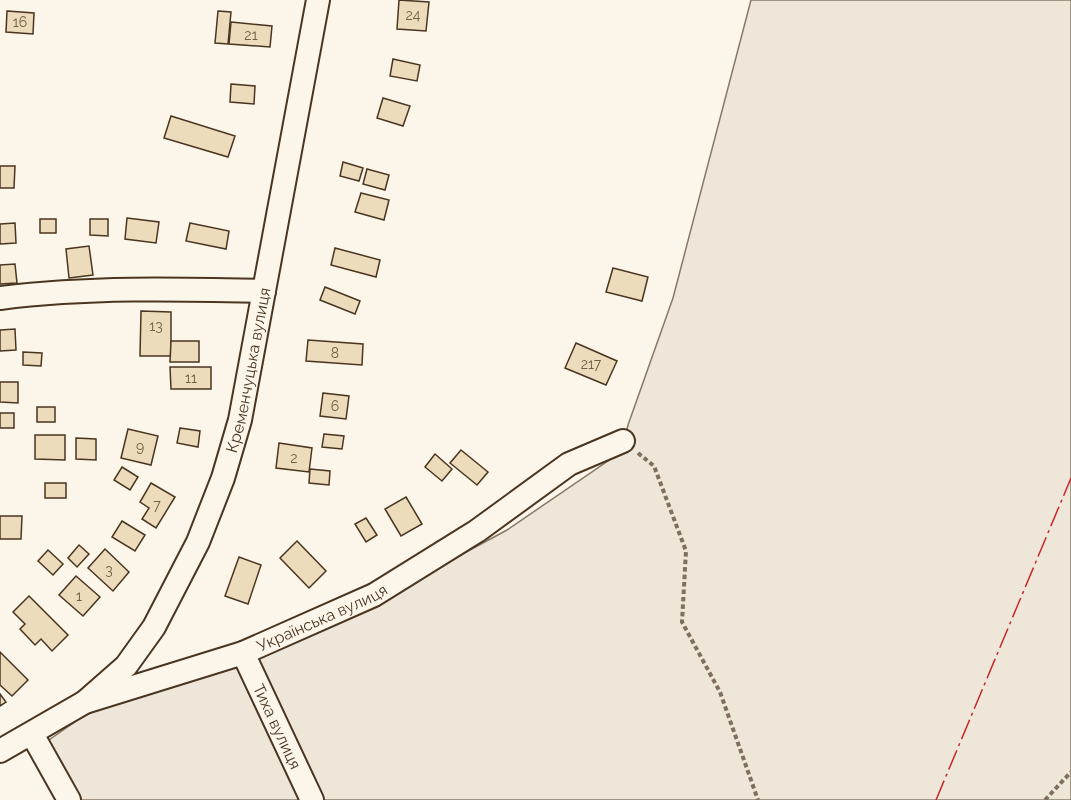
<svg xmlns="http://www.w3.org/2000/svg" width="1071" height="800" viewBox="0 0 1071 800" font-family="Raleway,sans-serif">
  <rect width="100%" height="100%" fill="#fbf6e9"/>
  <path fill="#ede6d9" stroke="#887966" stroke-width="1.5" d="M 751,0 L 1071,0 L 1071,800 L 81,800 L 49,740 L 92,710 L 235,667 L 316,633 L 507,530 L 621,452 L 628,425 L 673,298 Z"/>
  <g fill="#ecdcbc" stroke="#4a3520" stroke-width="1.5">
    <path d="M 399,0 L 429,2 L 426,31 L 397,29 Z"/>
    <path d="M 7,11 L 34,13 L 33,34 L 6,32 Z"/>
    <path d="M 218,11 L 231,12 L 228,44 L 215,43 Z"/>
    <path d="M 231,22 L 272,26 L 270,47 L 229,44 Z"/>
    <path d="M 393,59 L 420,65 L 417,81 L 390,76 Z"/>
    <path d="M 231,84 L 255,86 L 254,104 L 230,102 Z"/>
    <path d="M 383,98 L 410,106 L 403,126 L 377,118 Z"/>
    <path d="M 171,116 L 235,136 L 228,157 L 164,138 Z"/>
    <path d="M 343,162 L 363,168 L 359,181 L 340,176 Z"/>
    <path d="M 0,166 L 15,166 L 14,188 L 0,188 Z"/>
    <path d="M 367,169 L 389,175 L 385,190 L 363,184 Z"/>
    <path d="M 361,193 L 389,200 L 384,220 L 355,212 Z"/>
    <path d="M 127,218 L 159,222 L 156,243 L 125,239 Z"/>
    <rect x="40" y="219" width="16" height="14"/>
    <path d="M 90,219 L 108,219 L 108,236 L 90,235 Z"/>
    <path d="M 15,223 L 16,243 L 0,244 L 0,224 Z"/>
    <path d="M 190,223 L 229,231 L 226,249 L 186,241 Z"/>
    <path d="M 89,246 L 93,275 L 69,278 L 66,249 Z"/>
    <path d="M 335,248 L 380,260 L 376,277 L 331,265 Z"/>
    <path d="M 15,264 L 17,283 L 0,284 L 0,265 Z"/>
    <path d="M 613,268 L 648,277 L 642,301 L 606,292 Z"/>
    <path d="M 325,287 L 360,301 L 355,314 L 320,300 Z"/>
    <path d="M 141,311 L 171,312 L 171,356 L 140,356 Z"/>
    <path d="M 15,329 L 16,350 L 0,351 L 0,330 Z"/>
    <path d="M 308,340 L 363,344 L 362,365 L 306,361 Z"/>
    <path d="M 171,341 L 199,341 L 199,362 L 170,362 Z"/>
    <path d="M 576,343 L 617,361 L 606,385 L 565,368 Z"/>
    <path d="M 23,352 L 42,353 L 41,366 L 23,365 Z"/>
    <path d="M 170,367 L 211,367 L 211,389 L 171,389 Z"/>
    <path d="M 0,382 L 18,382 L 18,403 L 0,402 Z"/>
    <path d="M 323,393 L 349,396 L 346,419 L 320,416 Z"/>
    <rect x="37" y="407" width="18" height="15"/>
    <rect x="0" y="413" width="14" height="15"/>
    <path d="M 180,428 L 200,431 L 198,447 L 177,443 Z"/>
    <path d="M 128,429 L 158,436 L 151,465 L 121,458 Z"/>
    <path d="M 324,434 L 344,436 L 342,449 L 322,447 Z"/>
    <path d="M 35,435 L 65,435 L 65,460 L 35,459 Z"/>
    <path d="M 76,438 L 96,439 L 96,460 L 76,459 Z"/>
    <path d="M 279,443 L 312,448 L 309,472 L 276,468 Z"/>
    <path d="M 461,450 L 488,472 L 477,485 L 450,463 Z"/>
    <path d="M 435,454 L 452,469 L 442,481 L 425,467 Z"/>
    <path d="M 122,467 L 138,477 L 130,490 L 114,480 Z"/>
    <path d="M 310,469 L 330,471 L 329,485 L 309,483 Z"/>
    <rect x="45" y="483" width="21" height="15"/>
    <path d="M 151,483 L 175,497 L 156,528 L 142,519 L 149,508 L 140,502 Z"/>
    <path d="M 406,497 L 422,524 L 401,536 L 385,509 Z"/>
    <path d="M 0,516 L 22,516 L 21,539 L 0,539 Z"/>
    <path d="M 366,518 L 377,535 L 366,542 L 355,524 Z"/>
    <path d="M 122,521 L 145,535 L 135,551 L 112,537 Z"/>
    <path d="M 297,541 L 326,571 L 309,588 L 280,558 Z"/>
    <path d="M 79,545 L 89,554 L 77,567 L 68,558 Z"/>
    <path d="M 105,549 L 129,572 L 113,591 L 88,568 Z"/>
    <path d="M 48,550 L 63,564 L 53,575 L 38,561 Z"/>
    <path d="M 239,557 L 261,565 L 248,604 L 225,596 Z"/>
    <path d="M 76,576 L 100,597 L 83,616 L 59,595 Z"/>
    <path d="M 29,596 L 68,635 L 52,651 L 41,639 L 35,645 L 20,629 L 25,624 L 13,612 Z"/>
    <path d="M 0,652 L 28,680 L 12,696 L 0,685 Z"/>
    <path d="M 0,694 L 6,702 L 0,706 Z"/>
  </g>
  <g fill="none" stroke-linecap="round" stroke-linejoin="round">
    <g stroke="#4a3520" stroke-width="26">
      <g id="minor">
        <path d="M 0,298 C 87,287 177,289 264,291"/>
        <path id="s1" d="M 243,653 L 312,800"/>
        <path id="s2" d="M 85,702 L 126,666 L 154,627 L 198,542 L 223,478 L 240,420 L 318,0"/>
        <path d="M 32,734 L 69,800"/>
        <path id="s3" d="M 0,751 L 85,702 L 243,653 L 374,595 L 477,531 L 569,464 L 623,441"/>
      </g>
    </g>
    <g stroke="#7f6f5c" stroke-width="4" stroke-dasharray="4.5 3" stroke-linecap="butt">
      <path d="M 638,453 L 654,466 L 686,551 L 682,622 L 720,692 L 758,800"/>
      <path d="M 1045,800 L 1071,772"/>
    </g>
    <use href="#minor" stroke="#fbf6e9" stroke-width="22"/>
    <path stroke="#c62828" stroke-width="1.5" stroke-dasharray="21 4.5 3 4.5" stroke-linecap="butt" d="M 936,800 L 1071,478"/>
  </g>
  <g text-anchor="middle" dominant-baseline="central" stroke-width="4.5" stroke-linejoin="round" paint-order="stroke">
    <g font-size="14" fill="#725f47">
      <text x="413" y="15">24</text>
      <text x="20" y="22">16</text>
      <text x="251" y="35">21</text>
      <text x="156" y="326">13</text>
      <text x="335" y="353">8</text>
      <text x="591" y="364">217</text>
      <text x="191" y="378">11</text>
      <text x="335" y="406">6</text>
      <text x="140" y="447">9</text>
      <text x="294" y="458">2</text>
      <text x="157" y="505">7</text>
      <text x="109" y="570">3</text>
      <text x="79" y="596">1</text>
    </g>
    <g font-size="16" fill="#4a3520" stroke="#fbf6e9">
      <text stroke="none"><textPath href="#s2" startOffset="378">Кременчуцька вулиця</textPath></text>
      <text stroke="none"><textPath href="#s3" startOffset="350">Українська вулиця</textPath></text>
      <text stroke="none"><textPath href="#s1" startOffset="81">Тиха вулиця</textPath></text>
    </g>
  </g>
</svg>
